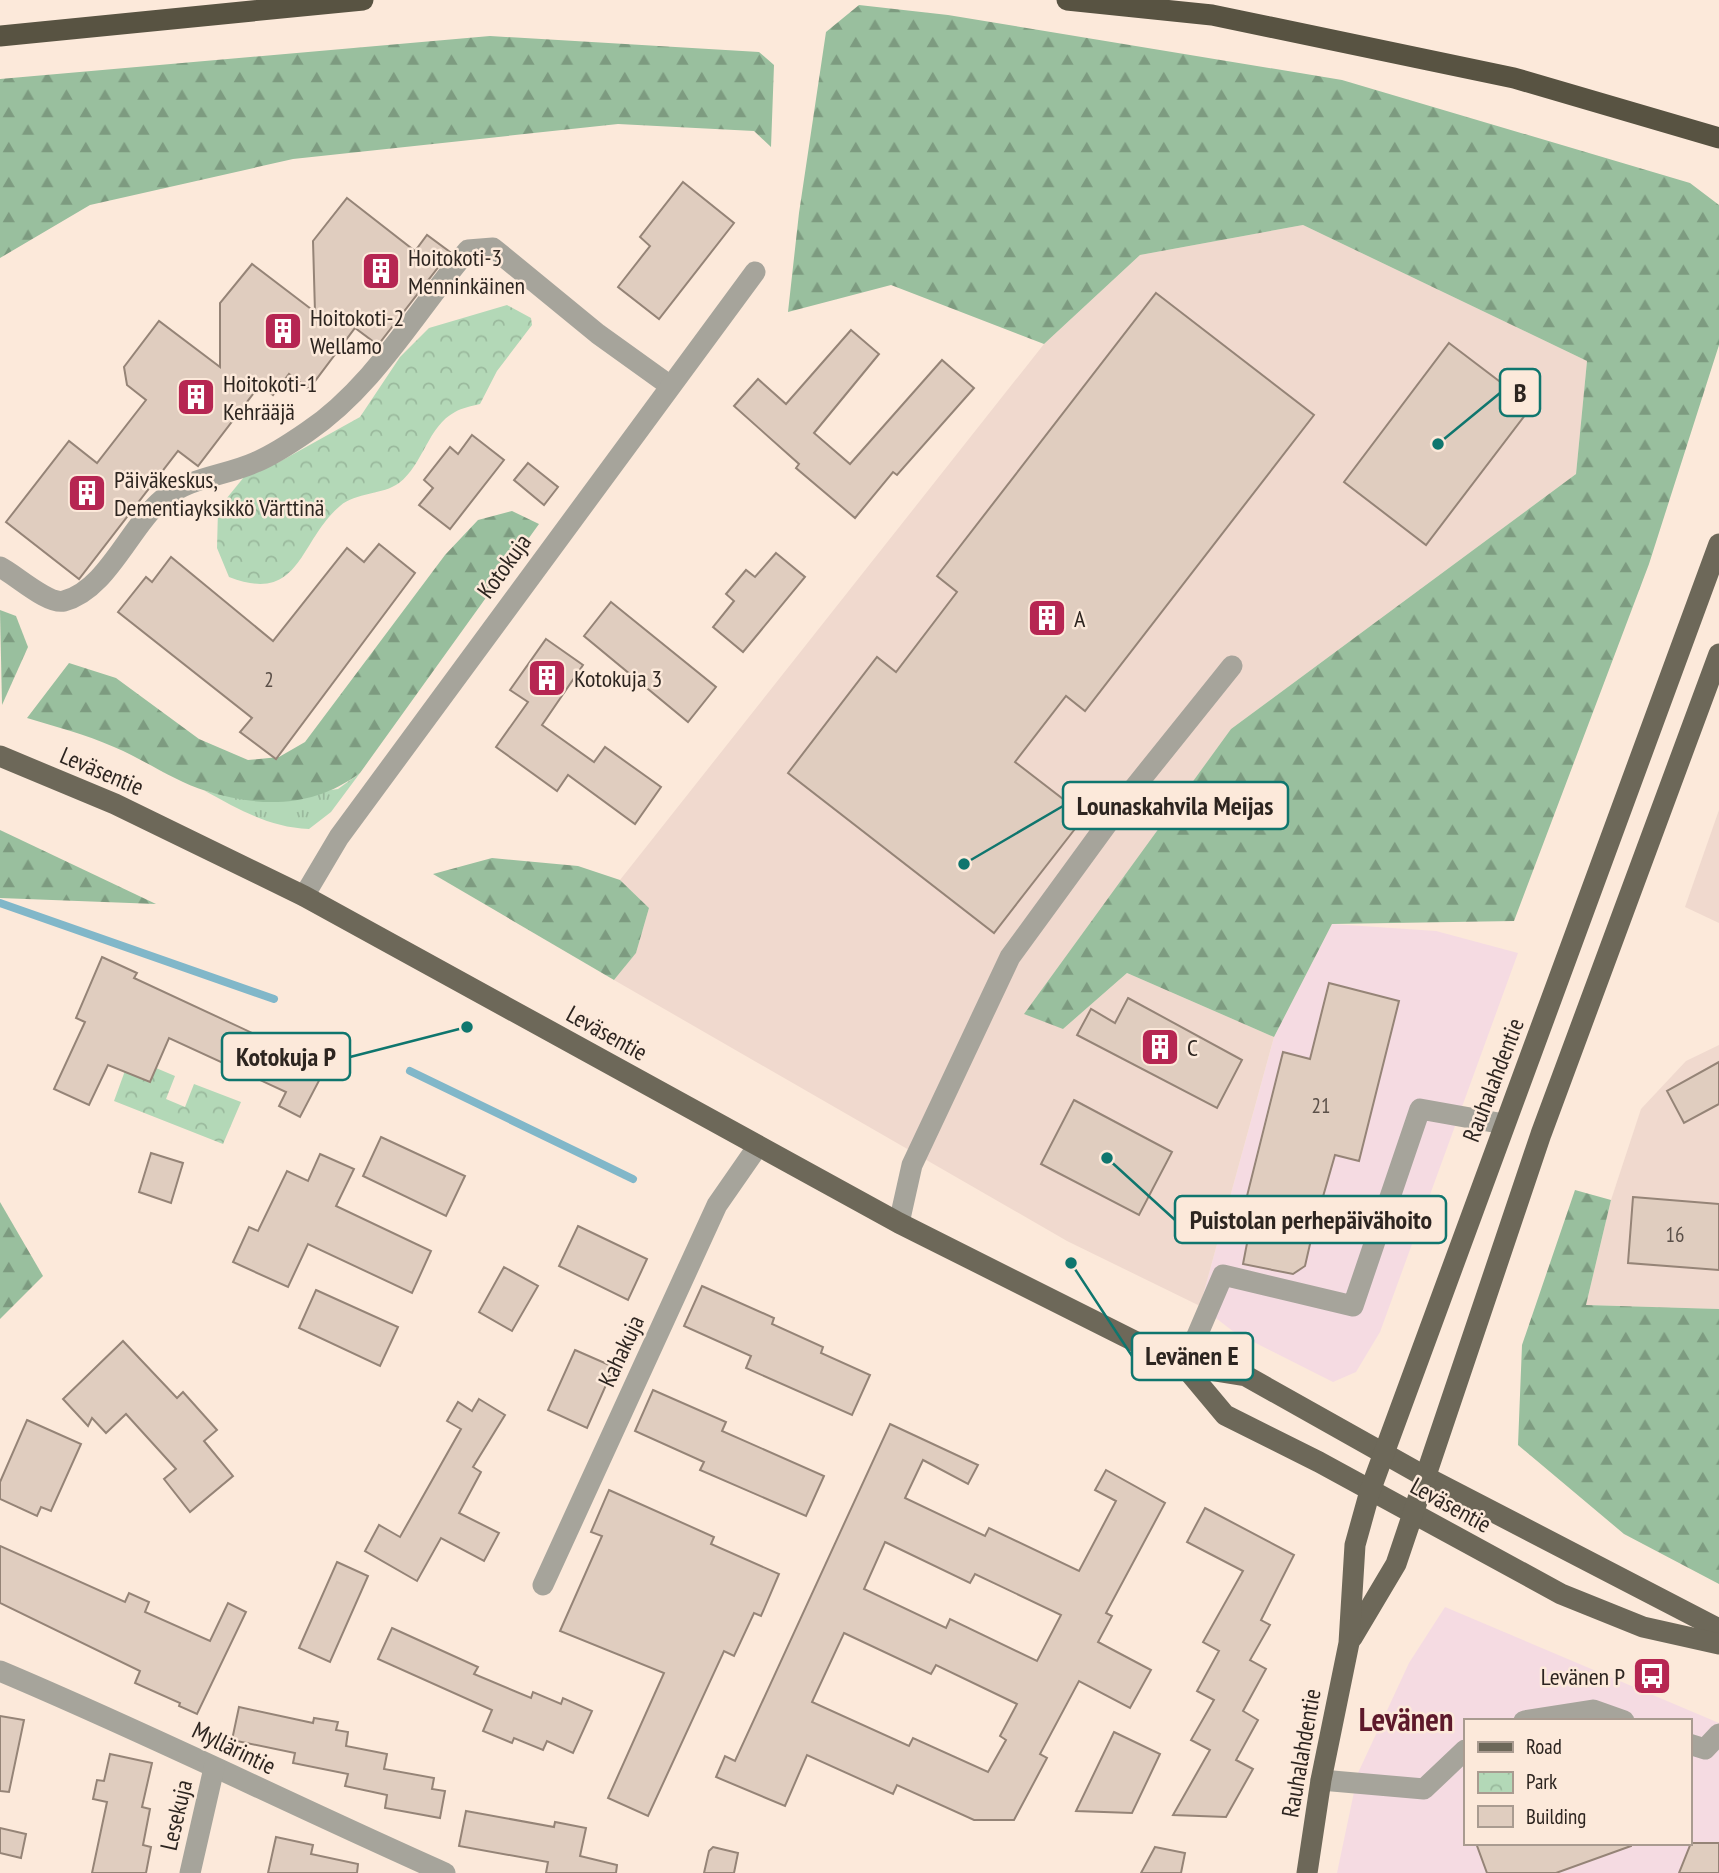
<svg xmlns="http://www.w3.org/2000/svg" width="1719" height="1873" viewBox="0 0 1719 1873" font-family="'PT Sans Narrow',sans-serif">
  <defs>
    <pattern id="grass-tufts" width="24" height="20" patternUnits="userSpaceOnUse" patternTransform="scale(1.75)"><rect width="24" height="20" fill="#b3d8b7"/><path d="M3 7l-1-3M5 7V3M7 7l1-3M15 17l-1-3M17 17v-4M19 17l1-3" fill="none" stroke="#9ab99d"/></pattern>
    <pattern id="forest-firs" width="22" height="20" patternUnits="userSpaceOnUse" patternTransform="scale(1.75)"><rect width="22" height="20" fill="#99bf9e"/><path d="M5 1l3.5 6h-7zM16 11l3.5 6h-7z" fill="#7d9b80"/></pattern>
    <pattern id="park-crowns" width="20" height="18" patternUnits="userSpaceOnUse" patternTransform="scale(1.75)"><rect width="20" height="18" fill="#b3d8b7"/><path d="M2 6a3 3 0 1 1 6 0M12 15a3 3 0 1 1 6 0" fill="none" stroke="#9ab99d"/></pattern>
  </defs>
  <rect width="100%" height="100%" fill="#fce9da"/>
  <g fill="#f5dbe2" fill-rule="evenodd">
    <path d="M 1332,924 L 1436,931 L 1518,953 L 1380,1332 L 1356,1372 L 1333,1382 L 1234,1332 L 1200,1306 L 1274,1037 Z"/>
    <path d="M 1445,1607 L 1719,1723 L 1719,1873 L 1337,1873 L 1358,1773 L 1409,1663 ZM 1465,1721 L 1689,1721 L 1689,1843 L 1465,1843 Z"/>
  </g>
  <g fill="#f0d9ce">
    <path d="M 1303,225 L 1587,361 L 1576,474 L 1231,729 L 1063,1029 L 1127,973 L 1274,1037 L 1200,1306 L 1067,1241 L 614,980 L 636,953 L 649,908 L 620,880 L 1044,344 L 1140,255 Z"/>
    <path d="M 1719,810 L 1719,923 L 1685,907 Z"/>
    <path d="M 1719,1045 L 1719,1309 L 1586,1305 L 1611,1200 L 1641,1109 L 1686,1061 Z"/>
  </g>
  <path fill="url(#grass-tufts)" d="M 360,773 L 331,812 L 309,829 C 269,827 240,810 205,791 L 258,801 L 338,789 Z"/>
  <g fill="url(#forest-firs)">
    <path d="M 859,5 L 948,15 L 1342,80 L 1690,183 L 1719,205 L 1719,345 L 1649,564 L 1514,921 L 1332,924 L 1274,1037 L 1127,973 L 1063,1029 L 1024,1014 L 1231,729 L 1576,474 L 1587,361 L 1303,225 L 1140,255 L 1044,344 L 891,285 L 788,312 L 799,213 L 826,32 Z"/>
    <path d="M 490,36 L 759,52 L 774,65 L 771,147 L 754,131 L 618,124 L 293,159 L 90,205 L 0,258 L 0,79 Z"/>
    <path d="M 512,511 L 539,524 L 360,773 C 313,808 261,808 206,791 C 174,781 145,760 114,747 C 85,734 56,727 27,718 L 69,663 L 116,678 L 199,739 L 248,760 L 279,757 L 305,742 L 445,555 L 478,520 Z"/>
    <path d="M 0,610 L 16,616 L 28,647 L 2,705 Z"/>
    <path d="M 0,830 L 156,904 L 0,898 Z"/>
    <path d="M 492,858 L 578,866 L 620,880 L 649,908 L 636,953 L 614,980 L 433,874 Z"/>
    <path d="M 1575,1190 L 1611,1200 L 1586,1305 L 1719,1309 L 1719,1584 L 1624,1534 L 1518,1445 L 1522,1345 Z"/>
    <path d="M 0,1202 L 43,1276 L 0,1319 Z"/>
  </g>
  <g fill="url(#park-crowns)">
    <path d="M 507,305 L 531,318 L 532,325 L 497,371 L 480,404 C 472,406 462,408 455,412 C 428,426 423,465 399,483 C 383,495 356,492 340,506 C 298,542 301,605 229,577 L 217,548 L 218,509 L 244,477 L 279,462 L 360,417 L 400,357 L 429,328 Z"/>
    <path d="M 130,1057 L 175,1076 L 166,1099 L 185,1107 L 194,1084 L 241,1102 L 223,1144 L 114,1101 Z"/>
  </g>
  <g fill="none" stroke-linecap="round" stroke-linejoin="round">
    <g stroke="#81b7c9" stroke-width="8">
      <path d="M 0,903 L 274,999"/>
      <path d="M 410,1071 L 633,1179"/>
    </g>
  </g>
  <g fill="#e0cdbf" stroke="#958477" stroke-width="2" fill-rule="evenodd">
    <path d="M 683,182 L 734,223 L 659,319 L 618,287 L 650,246 L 640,237 Z"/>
    <path d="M 347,198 L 415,251 L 427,235 L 450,252 L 378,345 L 355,328 L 309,389 L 289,374 L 273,395 L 260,385 L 198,466 L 178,451 L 79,579 L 6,522 L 69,441 L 97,463 L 146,400 L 127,385 L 124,367 L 159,321 L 220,367 L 220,303 L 252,264 L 315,312 L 313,241 Z"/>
    <path d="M 1156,293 L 1314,415 L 1085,711 L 1066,696 L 1015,762 L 1085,816 L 994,933 L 788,773 L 877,657 L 896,672 L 957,592 L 937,576 Z"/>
    <path d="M 851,330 L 879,354 L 814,433 L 850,464 L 942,360 L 974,388 L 897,475 L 893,472 L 855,518 L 796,468 L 799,464 L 734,406 L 758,379 L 786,404 Z"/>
    <path d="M 1449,343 L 1532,406 L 1426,545 L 1344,482 Z"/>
    <path d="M 472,435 L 504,460 L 450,529 L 419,505 L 433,488 L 424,480 L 450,447 L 458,454 Z"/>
    <path d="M 528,463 L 558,487 L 544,505 L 514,480 Z"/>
    <path d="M 379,544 L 415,573 L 276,759 L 240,732 L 252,718 L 118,612 L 146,577 L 152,582 L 171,557 L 273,641 L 347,548 L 364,562 Z"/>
    <path d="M 776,553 L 805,577 L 743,652 L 713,627 L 734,601 L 726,594 L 746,570 L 755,577 Z"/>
    <path d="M 611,602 L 716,687 L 688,722 L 584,636 Z"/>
    <path d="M 546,639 L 583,665 L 542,725 L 594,762 L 605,747 L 661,787 L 635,824 L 568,775 L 557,791 L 496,747 L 528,702 L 510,690 Z"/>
    <path d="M 102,957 L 137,973 L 134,978 L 321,1065 L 319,1071 L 323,1073 L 300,1117 L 279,1106 L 286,1092 L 169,1038 L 150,1082 L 108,1065 L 89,1105 L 54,1089 L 85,1022 L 76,1018 Z"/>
    <path d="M 1329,983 L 1399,1001 L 1359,1161 L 1335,1155 L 1320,1207 L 1336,1211 L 1329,1235 L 1313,1231 L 1305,1266 L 1293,1274 L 1243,1264 L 1249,1233 L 1241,1220 L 1283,1052 L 1310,1059 Z"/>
    <path d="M 1128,998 L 1242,1060 L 1217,1108 L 1077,1035 L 1091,1009 L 1115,1023 Z"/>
    <path d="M 1719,1062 L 1719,1104 L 1684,1123 L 1667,1091 Z"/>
    <path d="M 1074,1100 L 1172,1152 L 1139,1215 L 1041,1164 Z"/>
    <path d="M 381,1137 L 465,1176 L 446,1216 L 363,1176 Z"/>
    <path d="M 151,1153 L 183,1163 L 171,1203 L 139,1192 Z"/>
    <path d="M 320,1154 L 354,1169 L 336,1206 L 431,1251 L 412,1293 L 308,1244 L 288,1287 L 233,1262 L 249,1227 L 258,1231 L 287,1171 L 308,1181 Z"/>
    <path d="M 1633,1197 L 1719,1204 L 1719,1270 L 1628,1263 Z"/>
    <path d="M 578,1226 L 647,1259 L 628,1300 L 559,1266 Z"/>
    <path d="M 504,1267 L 538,1286 L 512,1331 L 479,1312 Z"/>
    <path d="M 702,1286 L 774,1318 L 772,1324 L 823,1347 L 821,1353 L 870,1375 L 852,1415 L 746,1368 L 751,1356 L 684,1326 Z"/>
    <path d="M 316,1290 L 398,1327 L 380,1366 L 299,1328 Z"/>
    <path d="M 123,1341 L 177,1398 L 183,1392 L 217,1430 L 204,1441 L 233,1476 L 190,1512 L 164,1479 L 176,1469 L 126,1414 L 106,1433 L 92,1418 L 88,1426 L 63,1399 Z"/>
    <path d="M 575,1350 L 614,1367 L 587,1428 L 548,1410 Z"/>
    <path d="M 653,1390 L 726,1422 L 722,1431 L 824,1476 L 806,1516 L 700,1470 L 704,1462 L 635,1431 Z"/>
    <path d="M 479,1399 L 505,1415 L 473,1467 L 481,1472 L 459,1513 L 499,1533 L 484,1561 L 441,1538 L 417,1581 L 365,1551 L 379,1525 L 400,1537 L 461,1429 L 447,1421 L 458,1402 L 472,1411 Z"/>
    <path d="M 27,1420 L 81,1444 L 51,1511 L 41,1507 L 37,1516 L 0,1499 L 0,1482 Z"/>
    <path d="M 890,1424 L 978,1465 L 968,1484 L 923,1460 L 905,1498 L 985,1536 L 989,1528 L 1079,1571 L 1116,1501 L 1095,1490 L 1106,1470 L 1165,1503 L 1106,1613 L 1112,1616 L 1098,1642 L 1151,1670 L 1130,1708 L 1079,1681 L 1040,1754 L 1047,1758 L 1014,1820 L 974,1820 L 897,1785 L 893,1794 L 807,1755 L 785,1806 L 716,1777 L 725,1756 L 735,1761 ZM 885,1542 L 970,1583 L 975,1574 L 1061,1615 L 1037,1661 L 950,1619 L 946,1628 L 864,1589 ZM 844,1633 L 931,1674 L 936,1665 L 1017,1704 L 1000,1736 L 1006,1740 L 988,1772 L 913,1738 L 909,1746 L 812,1702 Z"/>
    <path d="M 609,1490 L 714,1537 L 711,1544 L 779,1574 L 761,1616 L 754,1613 L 734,1656 L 724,1651 L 648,1816 L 608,1798 L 664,1673 L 560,1631 L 602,1536 L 591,1532 Z"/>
    <path d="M 1205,1508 L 1294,1555 L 1261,1620 L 1270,1625 L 1250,1660 L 1266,1669 L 1243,1711 L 1258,1720 L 1236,1760 L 1253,1769 L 1226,1817 L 1173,1815 L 1210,1750 L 1191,1740 L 1214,1700 L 1197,1691 L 1219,1651 L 1203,1642 L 1243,1571 L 1187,1542 Z"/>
    <path d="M 0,1546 L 125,1602 L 129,1593 L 149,1602 L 145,1612 L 210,1641 L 228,1603 L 246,1612 L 197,1714 L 179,1706 L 180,1703 L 135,1683 L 140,1671 L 0,1603 Z"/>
    <path d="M 337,1562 L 368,1576 L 330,1662 L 299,1648 Z"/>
    <path d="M 392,1628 L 478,1667 L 474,1674 L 531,1698 L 533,1692 L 561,1704 L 563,1698 L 592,1711 L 573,1753 L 547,1741 L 543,1750 L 514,1738 L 512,1743 L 483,1731 L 492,1710 L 378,1659 Z"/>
    <path d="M 239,1707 L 313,1723 L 314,1718 L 338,1722 L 336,1730 L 348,1732 L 346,1746 L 387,1754 L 384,1769 L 434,1778 L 432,1789 L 445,1791 L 440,1818 L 385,1808 L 387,1795 L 345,1786 L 348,1774 L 293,1763 L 295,1753 L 232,1740 Z"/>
    <path d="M 0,1716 L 24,1720 L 9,1792 L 0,1791 Z"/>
    <path d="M 1114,1732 L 1160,1754 L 1132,1813 L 1076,1811 Z"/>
    <path d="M 110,1754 L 152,1763 L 142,1807 L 150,1809 L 143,1845 L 151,1847 L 146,1873 L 92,1873 L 107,1802 L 93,1799 L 97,1780 L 104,1781 Z"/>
    <path d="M 466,1811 L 554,1827 L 555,1822 L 586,1828 L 580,1856 L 617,1865 L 616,1873 L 546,1873 L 548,1862 L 459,1846 Z"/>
    <path d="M 0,1828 L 26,1834 L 21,1858 L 0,1853 Z"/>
    <path d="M 276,1837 L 313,1845 L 311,1854 L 358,1864 L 357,1873 L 268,1873 Z"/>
    <path d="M 1476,1843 L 1631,1843 L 1631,1846 L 1556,1873 L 1487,1873 Z"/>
    <path d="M 1691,1843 L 1719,1843 L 1719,1873 L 1679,1873 Z"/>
    <path d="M 713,1847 L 738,1853 L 734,1873 L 704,1873 L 709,1851 Z"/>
    <path d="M 1155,1847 L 1185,1853 L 1181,1873 L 1141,1873 Z"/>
  </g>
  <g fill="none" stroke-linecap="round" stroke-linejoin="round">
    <g stroke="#a6a49b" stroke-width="21">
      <path d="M 0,567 C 16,575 48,605 64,601 C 107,590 130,526 163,499 C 189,477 225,476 256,462 C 273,455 291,443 307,432 C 374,387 416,311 468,250 L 493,248 L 598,334 L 669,385"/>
      <path d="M 304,896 L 339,837 L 755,272"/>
      <path d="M 899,1223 L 912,1165 L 1010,957 L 1126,798 L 1232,666"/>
      <path d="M 1184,1366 L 1223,1275 L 1353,1306 L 1420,1109 L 1504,1124"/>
      <path d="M 543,1585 L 717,1205 L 758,1146"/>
      <path d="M 0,1671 C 150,1734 296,1807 445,1873"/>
      <path d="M 1524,1721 L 1593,1710 L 1624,1721"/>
      <path d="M 1689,1744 L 1705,1749 L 1719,1734"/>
      <path d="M 1321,1780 L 1424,1789 L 1465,1750"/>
      <path d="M 190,1873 L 214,1768"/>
    </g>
    <g stroke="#6d6859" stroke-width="21">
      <path d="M 0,756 L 115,804 L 304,896 L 899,1223 L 1184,1366 L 1246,1376 L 1424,1476 L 1719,1629"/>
      <path d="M 1184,1366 L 1225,1415 L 1319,1462 L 1561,1594 L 1643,1627 L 1719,1644"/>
      <path d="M 1352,1638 L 1396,1564 L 1541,1134 L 1719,654"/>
      <path d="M 1307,1873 L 1321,1780 L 1349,1643 L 1355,1545 L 1370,1491 L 1719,544"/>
    </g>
    <g stroke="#585342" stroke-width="21">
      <path d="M 1067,0 L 1212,15 L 1514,78 L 1719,138"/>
      <path d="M 0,36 L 363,0"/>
    </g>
  </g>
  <defs>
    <g id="building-square" transform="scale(2.0125)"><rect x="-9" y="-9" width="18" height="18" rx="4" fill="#b62652" stroke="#fce9da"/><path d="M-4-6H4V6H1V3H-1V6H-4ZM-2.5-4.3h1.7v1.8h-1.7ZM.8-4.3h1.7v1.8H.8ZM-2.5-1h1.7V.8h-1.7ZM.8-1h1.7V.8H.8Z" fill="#fff"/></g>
    <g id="bus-square" transform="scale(2.0125)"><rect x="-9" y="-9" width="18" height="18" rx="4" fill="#b62652" stroke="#fce9da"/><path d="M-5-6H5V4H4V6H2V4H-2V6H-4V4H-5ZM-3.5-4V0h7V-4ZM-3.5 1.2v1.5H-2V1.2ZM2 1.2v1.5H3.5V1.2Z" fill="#fff"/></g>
  </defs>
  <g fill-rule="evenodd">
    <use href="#building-square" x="381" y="271"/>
    <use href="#building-square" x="283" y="331"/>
    <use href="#building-square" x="196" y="397"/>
    <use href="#building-square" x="87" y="493"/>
    <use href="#building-square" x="1047" y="618"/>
    <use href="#building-square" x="547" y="678"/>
    <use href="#building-square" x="1160" y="1047"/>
    <use href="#bus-square" x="1652" y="1676"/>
  </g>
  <g text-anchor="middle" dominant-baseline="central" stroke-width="5" stroke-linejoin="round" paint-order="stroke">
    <g font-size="21" fill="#5a4f48">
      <text x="269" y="679">2</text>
      <text x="1321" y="1105">21</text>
      <text x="1675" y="1234">16</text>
    </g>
    <g font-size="24" fill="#2d2520" stroke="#fce9da" text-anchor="start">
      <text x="408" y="257">Hoitokoti-3<tspan x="408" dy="28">Menninkäinen</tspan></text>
      <text x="310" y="317">Hoitokoti-2<tspan x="310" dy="28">Wellamo</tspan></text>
      <text x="223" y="383">Hoitokoti-1<tspan x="223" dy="28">Kehrääjä</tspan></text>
      <text x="114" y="479">Päiväkeskus,<tspan x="114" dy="28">Dementiayksikkö Värttinä</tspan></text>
      <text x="1074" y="618">A</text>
      <text x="574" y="678">Kotokuja 3</text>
      <text x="1187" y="1047">C</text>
      <text x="1625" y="1676" text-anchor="end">Levänen P</text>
    </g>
    <g font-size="24" fill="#2d2520" stroke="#fce9da">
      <text transform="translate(504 566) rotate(-54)">Kotokuja</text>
      <text transform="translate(102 771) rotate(23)">Leväsentie</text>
      <text transform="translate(607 1033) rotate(29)">Leväsentie</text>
      <text transform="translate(1493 1080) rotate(-69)">Rauhalahdentie</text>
      <text transform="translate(621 1351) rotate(-65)">Kahakuja</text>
      <text transform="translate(1451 1505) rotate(29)">Leväsentie</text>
      <text transform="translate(234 1748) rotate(26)">Myllärintie</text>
      <text transform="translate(1301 1753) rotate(-80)">Rauhalahdentie</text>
      <text transform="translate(176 1815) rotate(-77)">Lesekuja</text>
    </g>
    <g font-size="32" font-weight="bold" fill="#5e192b" stroke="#fce9da">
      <text x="1406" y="1719">Levänen</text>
    </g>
  </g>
  <path fill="none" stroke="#0f766e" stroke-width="2.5" d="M1438 444L1500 393M964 864L1063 806M467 1027L350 1057M1107 1158L1175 1220M1071 1263L1132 1356"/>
  <g fill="#0f766e" stroke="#fce9da" stroke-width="2.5">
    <circle cx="1438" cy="444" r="7"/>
    <circle cx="964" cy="864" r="7"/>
    <circle cx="467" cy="1027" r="7"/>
    <circle cx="1107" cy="1158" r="7"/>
    <circle cx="1071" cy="1263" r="7"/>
  </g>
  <g fill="#fce9da" stroke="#0f766e" stroke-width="2.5">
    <rect x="1500" y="369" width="40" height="47" rx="7"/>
    <rect x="1063" y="782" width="225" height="47" rx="7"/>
    <rect x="222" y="1033" width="128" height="47" rx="7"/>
    <rect x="1175" y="1196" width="271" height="47" rx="7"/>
    <rect x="1132" y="1333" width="121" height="47" rx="7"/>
  </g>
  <g font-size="26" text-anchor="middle" font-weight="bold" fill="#2d2520">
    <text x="1520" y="402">B</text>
    <text x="1175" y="815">Lounaskahvila Meijas</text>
    <text x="286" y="1066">Kotokuja P</text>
    <text x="1311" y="1229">Puistolan perhepäivähoito</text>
    <text x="1192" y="1365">Levänen E</text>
  </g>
  <rect x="1464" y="1719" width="228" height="126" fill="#fce9da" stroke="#a99b90" stroke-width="2"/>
  <rect x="1478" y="1742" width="35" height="10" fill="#6d6859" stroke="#a99b90" stroke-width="2"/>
  <text x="1526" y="1754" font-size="21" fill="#2d2520">Road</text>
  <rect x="1478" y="1772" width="35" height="21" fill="url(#park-crowns)" stroke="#a99b90" stroke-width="2"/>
  <text x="1526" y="1789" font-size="21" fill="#2d2520">Park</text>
  <rect x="1478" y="1806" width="35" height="21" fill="#e0cdbf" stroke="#a99b90" stroke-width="2"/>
  <text x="1526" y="1824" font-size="21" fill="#2d2520">Building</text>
</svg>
